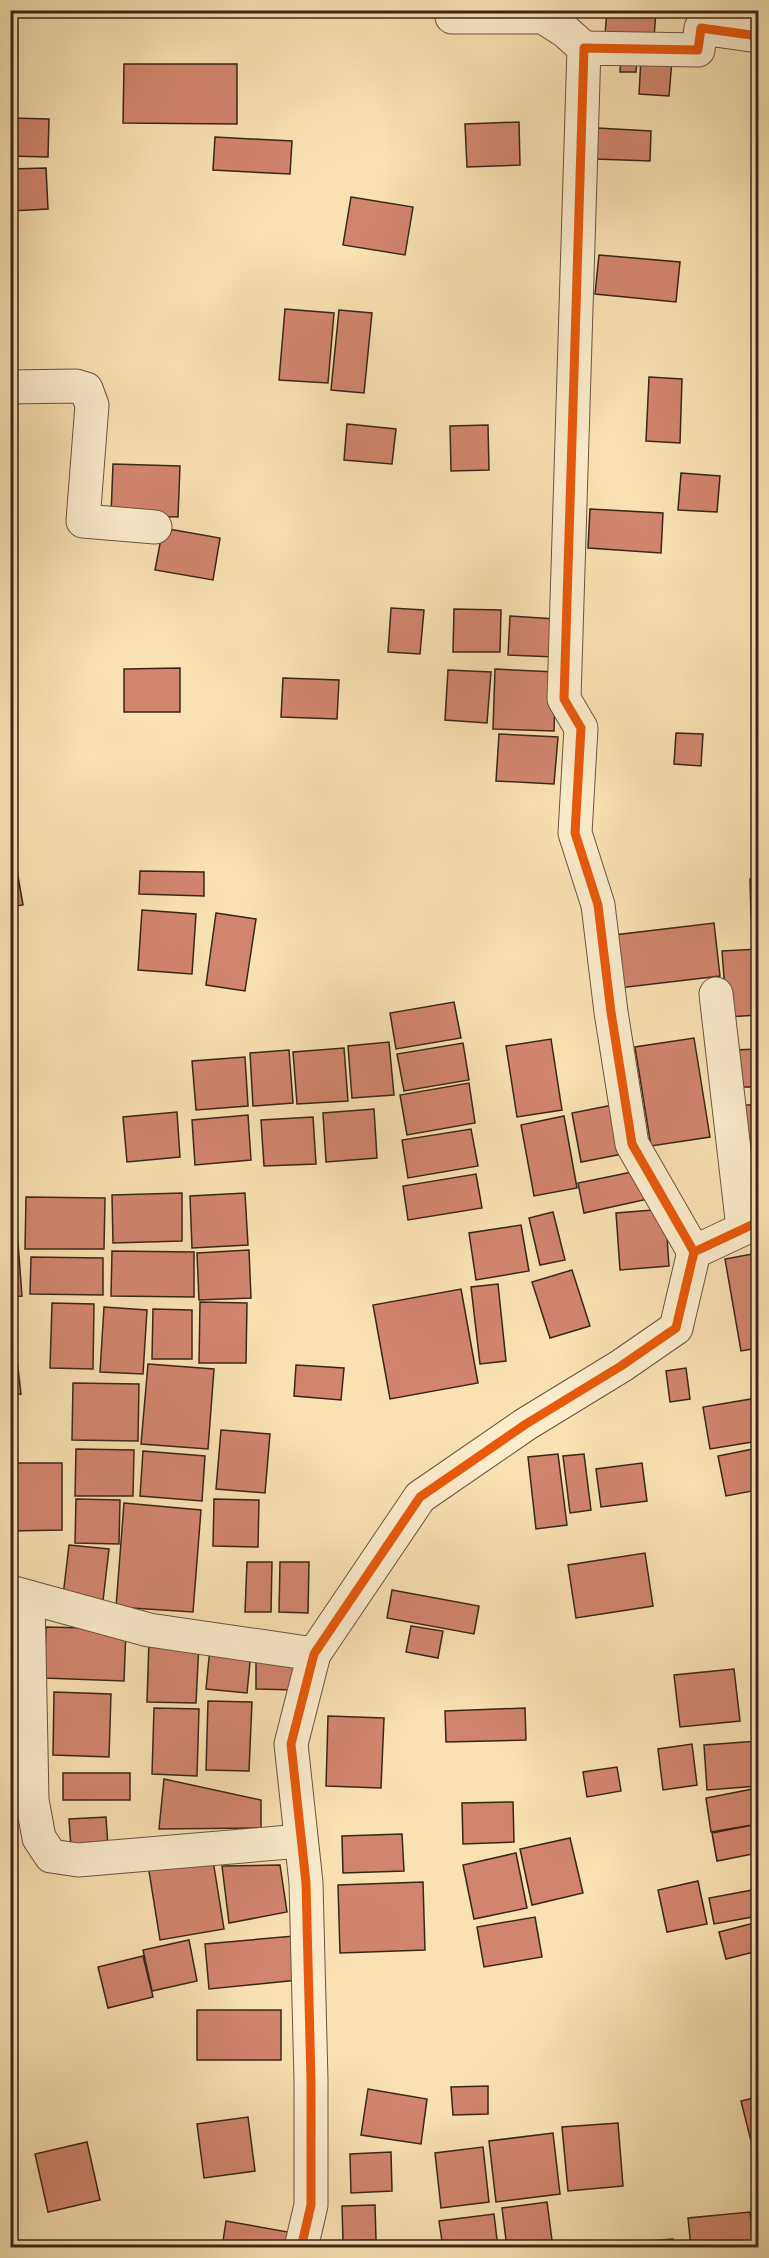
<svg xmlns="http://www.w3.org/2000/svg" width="769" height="2258" viewBox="0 0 769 2258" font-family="Cardo,serif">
  <rect width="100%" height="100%" fill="#f9e1b1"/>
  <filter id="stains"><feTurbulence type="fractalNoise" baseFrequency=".00333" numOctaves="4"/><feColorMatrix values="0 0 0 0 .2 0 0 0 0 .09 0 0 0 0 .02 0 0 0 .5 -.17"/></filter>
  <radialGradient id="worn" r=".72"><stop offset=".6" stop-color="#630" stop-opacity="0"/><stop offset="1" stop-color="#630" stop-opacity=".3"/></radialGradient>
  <g fill="#d2856d" stroke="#3a2618" stroke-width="1.5">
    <path d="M 607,10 L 656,10 L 654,38 L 605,35 Z"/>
    <path d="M 621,56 L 637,57 L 636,72 L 620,72 Z"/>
    <path d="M 641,58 L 672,60 L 669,96 L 639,94 Z"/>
    <path d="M 124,64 L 237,64 L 237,124 L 123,123 Z"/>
    <path d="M 10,118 L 49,119 L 48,157 L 10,156 Z"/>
    <path d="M 519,122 L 520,165 L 467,167 L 465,124 Z"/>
    <path d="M 597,128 L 651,131 L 650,161 L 596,159 Z"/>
    <path d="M 215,137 L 292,141 L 290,174 L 213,170 Z"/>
    <path d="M 46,168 L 48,209 L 10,211 L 10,169 Z"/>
    <path d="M 351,197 L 413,207 L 405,255 L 343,245 Z"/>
    <path d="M 599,255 L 680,262 L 676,302 L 595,294 Z"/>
    <path d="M 285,309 L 334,313 L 328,383 L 279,380 Z"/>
    <path d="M 339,310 L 372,313 L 364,393 L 331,390 Z"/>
    <path d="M 649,377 L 682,379 L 680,443 L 646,441 Z"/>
    <path d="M 347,424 L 396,429 L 392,464 L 344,460 Z"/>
    <path d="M 488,425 L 489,470 L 451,471 L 450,426 Z"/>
    <path d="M 113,464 L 180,466 L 178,517 L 111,515 Z"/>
    <path d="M 681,473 L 720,476 L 717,512 L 678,510 Z"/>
    <path d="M 590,509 L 663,513 L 661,553 L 588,548 Z"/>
    <path d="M 163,528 L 220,538 L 213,580 L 155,570 Z"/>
    <path d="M 391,608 L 424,610 L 420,654 L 388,652 Z"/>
    <path d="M 454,609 L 501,610 L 500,652 L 453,652 Z"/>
    <path d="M 510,616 L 556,619 L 554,657 L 508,655 Z"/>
    <path d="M 180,668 L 180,712 L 124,712 L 124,669 Z"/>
    <path d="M 495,669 L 556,672 L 554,731 L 493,729 Z"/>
    <path d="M 448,670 L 491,672 L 487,723 L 445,720 Z"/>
    <path d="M 283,678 L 339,680 L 337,719 L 281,717 Z"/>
    <path d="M 676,733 L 703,734 L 701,766 L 674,764 Z"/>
    <path d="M 499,734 L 558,737 L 554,784 L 496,781 Z"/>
    <path d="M 16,865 L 23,905 L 10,907 L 10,866 Z"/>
    <path d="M 140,871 L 204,872 L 204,896 L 139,894 Z"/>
    <path d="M 750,879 L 758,879 L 758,918 L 751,918 Z"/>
    <path d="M 142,910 L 196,914 L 192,974 L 138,970 Z"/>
    <path d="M 216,913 L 256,919 L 245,991 L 206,985 Z"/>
    <path d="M 714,923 L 720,976 L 619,988 L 614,935 Z"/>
    <path d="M 758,949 L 758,1015 L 727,1017 L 722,951 Z"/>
    <path d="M 454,1002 L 461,1038 L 396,1049 L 390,1013 Z"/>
    <path d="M 694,1038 L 710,1137 L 651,1146 L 635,1047 Z"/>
    <path d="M 551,1039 L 562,1110 L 517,1117 L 506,1046 Z"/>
    <path d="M 389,1042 L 394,1095 L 352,1098 L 348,1046 Z"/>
    <path d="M 463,1043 L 469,1080 L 404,1091 L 397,1054 Z"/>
    <path d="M 344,1048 L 348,1101 L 297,1104 L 293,1052 Z"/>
    <path d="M 758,1049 L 758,1087 L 733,1087 L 733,1050 Z"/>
    <path d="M 289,1050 L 293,1103 L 253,1106 L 250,1053 Z"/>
    <path d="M 245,1057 L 248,1106 L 196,1110 L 192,1061 Z"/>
    <path d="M 469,1083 L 475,1123 L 407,1135 L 400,1095 Z"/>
    <path d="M 613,1105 L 623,1154 L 581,1162 L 572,1113 Z"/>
    <rect x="739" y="1105" width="19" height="36"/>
    <path d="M 374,1109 L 377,1158 L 326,1162 L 323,1113 Z"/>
    <path d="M 177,1112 L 180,1157 L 127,1162 L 123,1117 Z"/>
    <path d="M 248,1115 L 251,1160 L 195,1165 L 192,1120 Z"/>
    <path d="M 564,1116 L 577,1188 L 534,1196 L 521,1125 Z"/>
    <path d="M 313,1117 L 316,1164 L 264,1166 L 261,1120 Z"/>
    <path d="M 471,1129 L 478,1166 L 408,1178 L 402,1140 Z"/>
    <path d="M 642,1170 L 648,1199 L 584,1213 L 578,1183 Z"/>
    <path d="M 476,1174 L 482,1208 L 408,1220 L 403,1186 Z"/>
    <path d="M 182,1193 L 182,1241 L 113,1243 L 112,1195 Z"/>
    <path d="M 245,1193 L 248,1245 L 192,1248 L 190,1196 Z"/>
    <path d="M 26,1197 L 105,1198 L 104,1249 L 25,1249 Z"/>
    <path d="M 10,1203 L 15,1203 L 22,1296 L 10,1297 Z"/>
    <path d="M 665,1209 L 669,1266 L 620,1270 L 616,1213 Z"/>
    <path d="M 553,1212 L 565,1260 L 540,1265 L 529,1218 Z"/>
    <path d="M 521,1225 L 529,1271 L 476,1280 L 469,1233 Z"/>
    <path d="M 249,1250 L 251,1298 L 199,1300 L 197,1253 Z"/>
    <path d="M 112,1251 L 194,1252 L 194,1297 L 111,1296 Z"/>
    <path d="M 758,1253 L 758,1348 L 741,1351 L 725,1259 Z"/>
    <path d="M 31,1257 L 103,1258 L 103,1295 L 30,1294 Z"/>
    <path d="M 572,1270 L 590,1326 L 550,1338 L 532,1282 Z"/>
    <path d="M 498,1284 L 506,1361 L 480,1364 L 471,1287 Z"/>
    <path d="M 461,1289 L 478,1383 L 390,1399 L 373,1305 Z"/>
    <path d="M 200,1302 L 247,1303 L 246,1363 L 199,1363 Z"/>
    <path d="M 52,1303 L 94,1304 L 93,1369 L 50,1368 Z"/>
    <path d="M 104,1307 L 147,1310 L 143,1374 L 100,1372 Z"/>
    <path d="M 153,1309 L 192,1310 L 192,1359 L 152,1359 Z"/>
    <path d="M 14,1333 L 21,1394 L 10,1395 L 10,1334 Z"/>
    <path d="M 148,1364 L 214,1369 L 208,1449 L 141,1444 Z"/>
    <path d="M 296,1365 L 344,1368 L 341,1400 L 294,1396 Z"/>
    <path d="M 686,1368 L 690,1399 L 670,1402 L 666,1371 Z"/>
    <path d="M 73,1383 L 139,1384 L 138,1441 L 72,1440 Z"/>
    <path d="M 757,1398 L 758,1441 L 710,1449 L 703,1407 Z"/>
    <path d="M 221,1430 L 270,1434 L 265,1493 L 216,1489 Z"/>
    <path d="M 758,1448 L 758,1490 L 726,1496 L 718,1456 Z"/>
    <path d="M 76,1449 L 134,1450 L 133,1496 L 75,1496 Z"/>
    <path d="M 143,1451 L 205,1456 L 202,1501 L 140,1496 Z"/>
    <path d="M 558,1454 L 567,1525 L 536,1529 L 528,1457 Z"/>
    <path d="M 584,1454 L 591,1510 L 570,1513 L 563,1456 Z"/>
    <path d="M 10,1463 L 62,1463 L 62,1530 L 10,1531 Z"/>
    <path d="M 642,1463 L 647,1501 L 601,1507 L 596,1469 Z"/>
    <path d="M 76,1499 L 120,1500 L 119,1544 L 75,1543 Z"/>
    <path d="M 214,1499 L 259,1500 L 258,1547 L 213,1546 Z"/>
    <path d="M 124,1503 L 201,1510 L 193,1612 L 116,1607 Z"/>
    <path d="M 69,1545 L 109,1549 L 103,1601 L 63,1596 Z"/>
    <path d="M 645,1553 L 653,1606 L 576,1618 L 568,1565 Z"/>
    <path d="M 247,1562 L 272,1562 L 271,1612 L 245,1612 Z"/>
    <path d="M 280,1562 L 309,1562 L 308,1613 L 279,1612 Z"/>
    <path d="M 392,1590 L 479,1606 L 474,1634 L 387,1618 Z"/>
    <path d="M 411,1626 L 443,1631 L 438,1658 L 406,1652 Z"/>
    <path d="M 46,1627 L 126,1629 L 124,1681 L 44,1678 Z"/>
    <path d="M 149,1640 L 199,1642 L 196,1703 L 147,1702 Z"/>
    <path d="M 210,1648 L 251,1652 L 247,1693 L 206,1689 Z"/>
    <path d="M 256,1657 L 298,1658 L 297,1690 L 256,1689 Z"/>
    <path d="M 734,1669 L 740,1721 L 680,1727 L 674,1675 Z"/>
    <path d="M 54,1692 L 111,1694 L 109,1757 L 53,1755 Z"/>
    <path d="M 208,1701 L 252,1702 L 249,1771 L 206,1770 Z"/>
    <path d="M 154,1708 L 199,1709 L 197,1776 L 152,1774 Z"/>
    <path d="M 525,1708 L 526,1740 L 446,1742 L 445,1711 Z"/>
    <path d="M 328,1716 L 384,1718 L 381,1788 L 326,1786 Z"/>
    <path d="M 22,1721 L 27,1749 L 10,1752 L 10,1723 Z"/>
    <path d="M 758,1741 L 758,1786 L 707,1790 L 704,1745 Z"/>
    <path d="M 692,1744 L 697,1785 L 663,1790 L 658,1749 Z"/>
    <path d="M 617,1767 L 621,1791 L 587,1797 L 583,1772 Z"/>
    <rect x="63" y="1773" width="67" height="27"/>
    <path d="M 164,1779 L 261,1800 L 261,1828 L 159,1829 Z"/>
    <path d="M 758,1788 L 758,1824 L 711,1832 L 706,1798 Z"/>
    <path d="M 513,1802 L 514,1842 L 463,1844 L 462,1803 Z"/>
    <path d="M 106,1817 L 108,1847 L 71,1849 L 69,1819 Z"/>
    <path d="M 758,1824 L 758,1853 L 717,1861 L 712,1833 Z"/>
    <path d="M 402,1834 L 404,1871 L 343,1873 L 342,1836 Z"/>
    <path d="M 570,1838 L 583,1893 L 532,1905 L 520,1849 Z"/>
    <path d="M 516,1853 L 527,1908 L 474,1919 L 463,1865 Z"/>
    <path d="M 212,1854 L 224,1929 L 160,1940 L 148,1865 Z"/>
    <path d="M 280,1865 L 287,1912 L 229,1923 L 222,1866 Z"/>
    <path d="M 698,1881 L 707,1924 L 667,1932 L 658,1890 Z"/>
    <path d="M 423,1882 L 425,1950 L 340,1953 L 338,1885 Z"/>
    <path d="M 758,1889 L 758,1916 L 714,1924 L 709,1898 Z"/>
    <path d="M 535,1917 L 542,1957 L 484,1967 L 477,1927 Z"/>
    <path d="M 758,1922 L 758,1951 L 726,1959 L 719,1932 Z"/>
    <path d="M 294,1936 L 298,1980 L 209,1989 L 205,1944 Z"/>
    <path d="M 189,1940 L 197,1981 L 152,1991 L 143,1950 Z"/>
    <path d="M 143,1956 L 153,1997 L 108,2008 L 98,1967 Z"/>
    <rect x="197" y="2010" width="84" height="50"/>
    <path d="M 488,2086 L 488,2114 L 453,2115 L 451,2087 Z"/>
    <path d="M 368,2089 L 427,2099 L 421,2144 L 361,2135 Z"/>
    <path d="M 758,2097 L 758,2161 L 756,2161 L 741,2101 Z"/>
    <path d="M 248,2117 L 255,2171 L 204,2178 L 197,2124 Z"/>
    <path d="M 618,2123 L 623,2186 L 568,2191 L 562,2127 Z"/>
    <path d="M 553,2133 L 560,2194 L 496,2202 L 489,2141 Z"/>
    <path d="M 87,2142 L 100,2200 L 48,2212 L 35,2154 Z"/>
    <path d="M 483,2147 L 489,2202 L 441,2208 L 435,2153 Z"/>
    <path d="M 391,2152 L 392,2191 L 351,2193 L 350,2154 Z"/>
    <path d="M 547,2202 L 553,2248 L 507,2248 L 502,2208 Z"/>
    <path d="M 375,2205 L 376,2240 L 343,2241 L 342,2206 Z"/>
    <path d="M 750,2212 L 753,2248 L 691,2248 L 688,2218 Z"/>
    <path d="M 494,2214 L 498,2248 L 443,2248 L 439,2221 Z"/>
    <path d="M 226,2221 L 288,2232 L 286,2248 L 222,2248 Z"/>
    <path d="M 673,2239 L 673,2248 L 610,2248 L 610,2244 Z"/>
  </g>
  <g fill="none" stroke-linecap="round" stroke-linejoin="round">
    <g stroke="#6a553e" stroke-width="35">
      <g id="minor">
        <path d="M 452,17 L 543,17 L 565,31 L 584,48"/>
        <path d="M 10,387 L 76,386 L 86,389 L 92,405 L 83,521 L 155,527"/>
        <path d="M 716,994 L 743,1228"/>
        <path d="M 694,1252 L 632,1144 L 611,1012 L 598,905 L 575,833 L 581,728 L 564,699 L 584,48 L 698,50 L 701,28 L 758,36"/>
        <path d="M 10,1592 L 149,1630 L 314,1654"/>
        <path d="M 28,1597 L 32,1800 L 39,1838 L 51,1856 L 78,1860 L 301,1841"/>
        <path d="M 301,2248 L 311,2205 L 311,2080 L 306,1883 L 291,1744 L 314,1654 L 420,1497 L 526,1424 L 621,1366 L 676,1328 L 694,1252 L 758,1222"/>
      </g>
    </g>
    <use href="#minor" stroke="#fbeccc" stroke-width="33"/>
    <g stroke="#fbeccc" stroke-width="13">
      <g id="cycleway">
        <path d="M 694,1252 L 632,1144 L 611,1012 L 598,905 L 575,833 L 581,728 L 564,699 L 584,48 L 698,50 L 701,28 L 758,36"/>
        <path d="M 301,2248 L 311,2205 L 311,2080 L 306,1883 L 291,1744 L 314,1654 L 420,1497 L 526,1424 L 621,1366 L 676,1328 L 694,1252 L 758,1222"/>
      </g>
    </g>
    <use href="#cycleway" stroke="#e8590c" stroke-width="9"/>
  </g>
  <rect width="769" height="2258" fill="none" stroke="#f9e1b1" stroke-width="36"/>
  <rect x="12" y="12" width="745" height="2234" fill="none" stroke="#3a2618" stroke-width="3"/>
  <rect x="18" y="18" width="733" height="2222" fill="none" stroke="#3a2618" stroke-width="1.5"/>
  <rect width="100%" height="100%" filter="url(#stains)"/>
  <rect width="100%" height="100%" fill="url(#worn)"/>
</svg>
